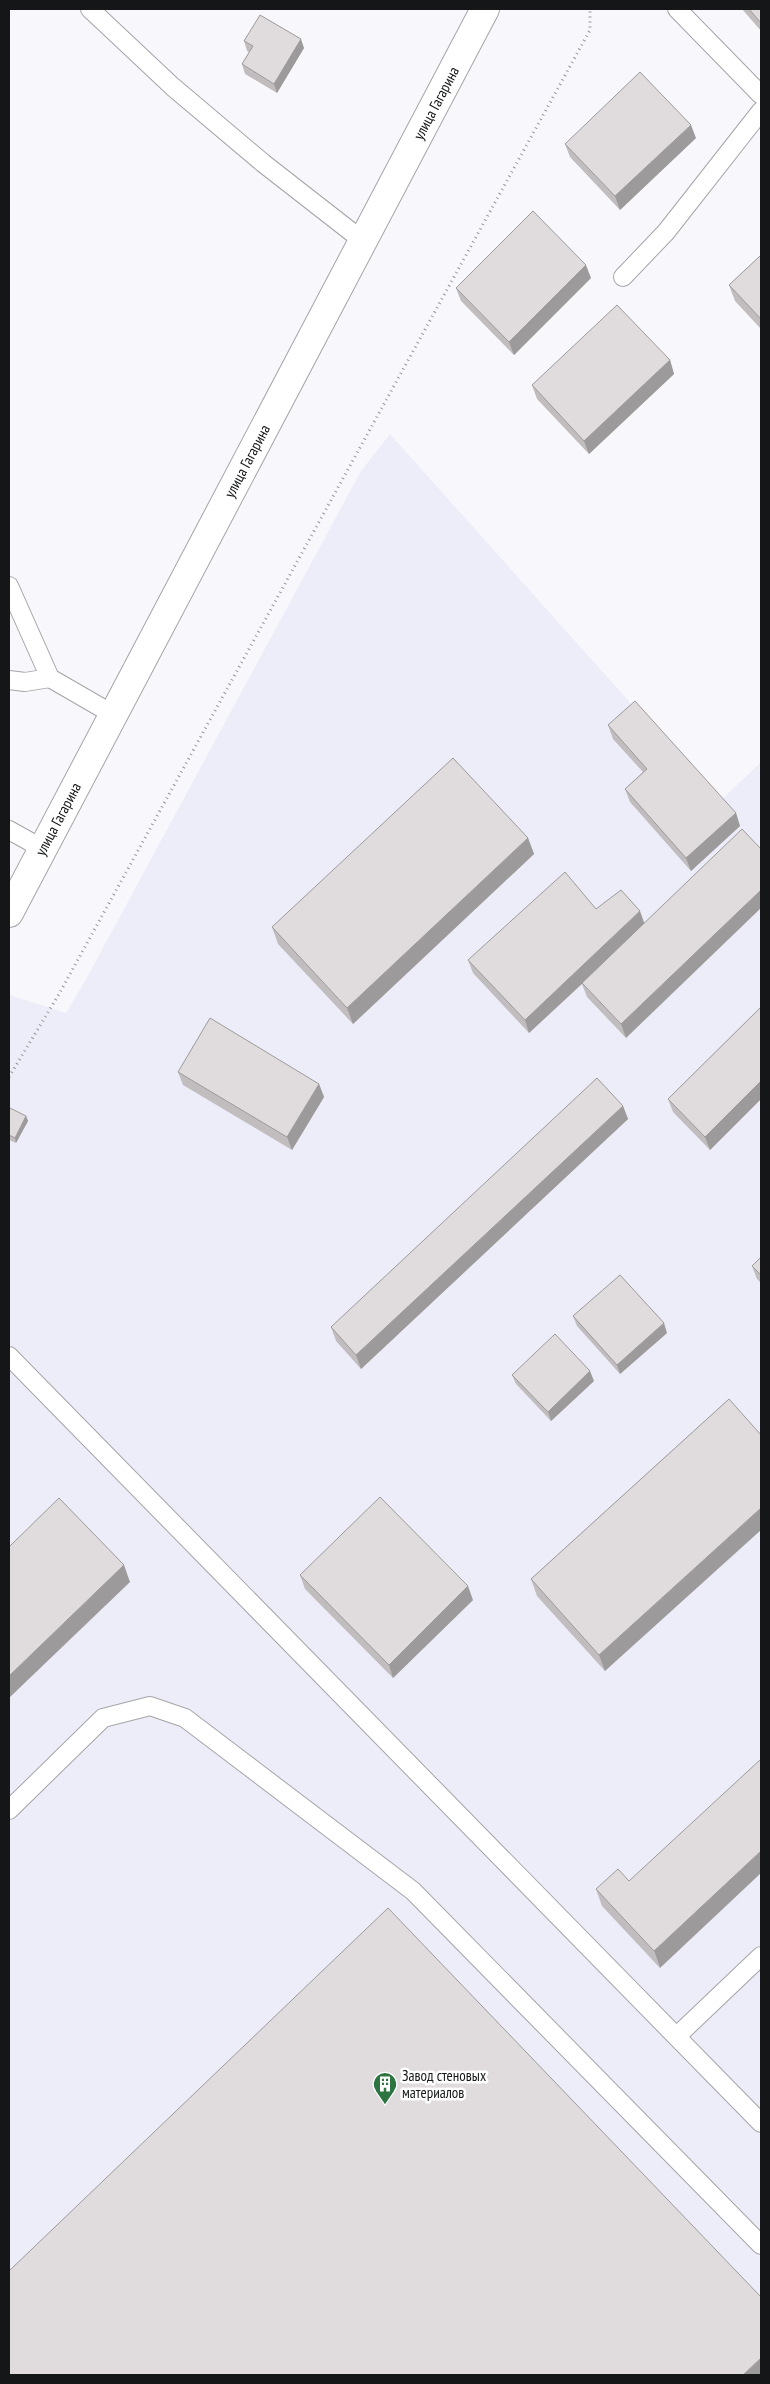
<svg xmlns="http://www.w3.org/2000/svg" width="770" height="2384" viewBox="0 0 770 2384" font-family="'PT Sans Narrow',sans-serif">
  <rect width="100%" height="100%" fill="#f8f8fc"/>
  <path fill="#ecedf8" d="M 390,434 L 719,802 L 761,762 L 761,2375 L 9,2375 L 9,995 L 66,1013 L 85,981 L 361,471 Z"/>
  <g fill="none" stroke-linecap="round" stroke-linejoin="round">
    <g stroke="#a5a5a9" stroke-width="20">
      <g id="lane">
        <path d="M 90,9 L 173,87 L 263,163 L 363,241"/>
        <path d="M 677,9 L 761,95"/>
        <path d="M 623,277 L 666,232 L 761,111"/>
        <path d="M 9,586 L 50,678 L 114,715"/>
        <path d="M 9,680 L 25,682 L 50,678"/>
        <path d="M 9,830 L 43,849"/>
        <path d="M 9,1356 L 761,2123"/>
        <path d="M 9,1810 L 103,1718 L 150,1706 L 185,1718 L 413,1891 L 761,2245"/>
        <path d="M 677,2036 L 761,1956"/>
      </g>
    </g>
    <g stroke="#a5a5a9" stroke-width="30">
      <path id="secondary" d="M 9,913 L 485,9"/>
    </g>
    <path stroke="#969799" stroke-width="3" stroke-dasharray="1 4" stroke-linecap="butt" d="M 9,1077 L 59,994 L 590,30 L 590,9"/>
    <use href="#lane" stroke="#fff" stroke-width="18"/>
    <use href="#secondary" stroke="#fff" stroke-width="28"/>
  </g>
  <g fill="#c1bdbf">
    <path d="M 742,9 L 761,9 L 761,31 Z"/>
    <path d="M 244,41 L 304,48 L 277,93 L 245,74 L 242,64 L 249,52 L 247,51 Z"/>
    <path d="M 696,138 L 620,210 L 570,157 L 565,144 Z"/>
    <path d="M 761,255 L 761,329 L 735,301 L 729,285 Z"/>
    <path d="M 591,278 L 514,355 L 461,301 L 456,288 Z"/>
    <path d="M 670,360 L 674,374 L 589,454 L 537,399 L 532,385 Z"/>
    <path d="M 608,725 L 736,813 L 740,826 L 691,871 L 630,802 L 625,789 L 643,772 L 613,739 Z"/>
    <path d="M 528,838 L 534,854 L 353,1024 L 278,944 L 272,927 Z"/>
    <path d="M 596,909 L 626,1038 L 587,997 L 582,984 L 529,1033 L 473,973 L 468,960 Z"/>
    <path d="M 761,1007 L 761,1099 L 710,1150 L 673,1112 L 668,1099 Z"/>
    <path d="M 178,1072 L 319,1084 L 324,1097 L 292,1150 L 183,1085 Z"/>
    <path d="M 623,1106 L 628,1119 L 361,1369 L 336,1341 L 331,1327 Z"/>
    <path d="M 9,1112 L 26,1116 L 28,1121 L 16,1143 L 9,1140 Z"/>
    <path d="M 761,1257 L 761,1283 L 757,1279 L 752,1266 Z"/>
    <path d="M 573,1316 L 667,1333 L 620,1374 L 577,1326 Z"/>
    <path d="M 512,1375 L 594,1381 L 551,1421 L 516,1384 Z"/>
    <path d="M 729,1399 L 605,1671 L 537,1596 L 531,1579 Z"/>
    <path d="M 300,1575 L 473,1600 L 393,1678 L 305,1589 Z"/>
    <path d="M 629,1881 L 660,1968 L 602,1906 L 596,1889 Z"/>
  </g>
  <g fill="#9d9a9b">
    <path d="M 301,39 L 304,48 L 277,93 L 274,84 Z"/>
    <path d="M 691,125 L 696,138 L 620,210 L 615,196 Z"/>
    <path d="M 586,265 L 591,278 L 514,355 L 509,342 Z"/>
    <path d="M 670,360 L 674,374 L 589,454 L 584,441 Z"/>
    <path d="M 736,813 L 740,826 L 691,871 L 686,858 Z"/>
    <path d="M 528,838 L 534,854 L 353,1024 L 347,1008 Z"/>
    <path d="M 761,890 L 761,908 L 626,1038 L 621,1024 Z"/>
    <path d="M 640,911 L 645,925 L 529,1033 L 525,1020 Z"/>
    <path d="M 761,1081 L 761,1099 L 710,1150 L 705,1137 Z"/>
    <path d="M 319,1084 L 324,1097 L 292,1150 L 287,1137 Z"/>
    <path d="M 623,1106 L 628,1119 L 361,1369 L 356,1355 Z"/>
    <path d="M 26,1116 L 28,1121 L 16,1143 L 15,1138 Z"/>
    <path d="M 664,1323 L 667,1333 L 620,1374 L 617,1365 Z"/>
    <path d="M 590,1371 L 594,1381 L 551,1421 L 548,1412 Z"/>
    <path d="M 761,1508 L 761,1530 L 605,1671 L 599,1655 Z"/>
    <path d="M 124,1565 L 130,1582 L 9,1698 L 9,1676 Z"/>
    <path d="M 468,1586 L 473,1600 L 393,1678 L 389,1665 Z"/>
    <path d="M 761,1851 L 761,1873 L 660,1968 L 654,1951 Z"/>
    <path d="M 761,2358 L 761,2375 L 743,2375 Z"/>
  </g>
  <g fill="#e0dcde" stroke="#9d9a9b">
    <path d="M 749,9 L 761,9 L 761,23 Z"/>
    <path d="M 260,15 L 301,39 L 274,84 L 242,64 L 253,46 L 244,41 Z"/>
    <path d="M 640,72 L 691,125 L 615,196 L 565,144 Z"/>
    <path d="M 533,211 L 586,265 L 509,342 L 456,288 Z"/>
    <path d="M 761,255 L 761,319 L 729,285 Z"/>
    <path d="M 617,305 L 670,360 L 584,441 L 532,385 Z"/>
    <path d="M 635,701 L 736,813 L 686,858 L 625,789 L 647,769 L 608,725 Z"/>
    <path d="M 453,758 L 528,838 L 347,1008 L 272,927 Z"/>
    <path d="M 742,829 L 761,849 L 761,890 L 621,1024 L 582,983 Z"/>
    <path d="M 565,872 L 596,909 L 621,890 L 640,911 L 525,1020 L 468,960 Z"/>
    <path d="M 761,1007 L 761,1081 L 705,1137 L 668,1099 Z"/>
    <path d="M 210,1018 L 319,1084 L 287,1137 L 178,1072 Z"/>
    <path d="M 597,1078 L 623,1106 L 356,1355 L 331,1327 Z"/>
    <path d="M 10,1108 L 26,1116 L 15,1138 L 9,1135 L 9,1112 Z"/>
    <path d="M 761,1257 L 761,1275 L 752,1266 Z"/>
    <path d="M 620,1275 L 664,1323 L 617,1365 L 573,1316 Z"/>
    <path d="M 555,1334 L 590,1371 L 548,1412 L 512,1375 Z"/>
    <path d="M 729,1399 L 761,1435 L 761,1508 L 599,1655 L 531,1579 Z"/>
    <path d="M 380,1497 L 468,1586 L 389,1665 L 300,1575 Z"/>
    <path d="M 59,1498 L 124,1565 L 9,1676 L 9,1547 Z"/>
    <path d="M 761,1759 L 761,1851 L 654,1951 L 596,1889 L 618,1869 L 629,1881 Z"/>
    <path d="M 388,1908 L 761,2297 L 761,2358 L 743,2375 L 9,2375 L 9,2271 Z"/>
  </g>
  <defs>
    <g id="building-pin" transform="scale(1.25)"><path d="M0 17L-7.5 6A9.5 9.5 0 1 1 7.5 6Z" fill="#2d7441" stroke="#fff"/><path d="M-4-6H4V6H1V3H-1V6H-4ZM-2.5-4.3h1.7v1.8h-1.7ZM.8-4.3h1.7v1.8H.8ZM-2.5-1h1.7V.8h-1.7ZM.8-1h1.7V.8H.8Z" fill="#fff"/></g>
  </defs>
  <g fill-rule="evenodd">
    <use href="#building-pin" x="385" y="2084"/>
  </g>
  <g text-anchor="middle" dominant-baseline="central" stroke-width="5" stroke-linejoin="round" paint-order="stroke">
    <g font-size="15" fill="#151617" stroke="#fff">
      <text transform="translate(436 103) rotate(-62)">улица Гагарина</text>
      <text transform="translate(247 461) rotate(-62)">улица Гагарина</text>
      <text transform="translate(58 819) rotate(-62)">улица Гагарина</text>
    </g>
    <g font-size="15" fill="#151617" stroke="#fff" text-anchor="start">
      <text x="402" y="2075">Завод стеновых<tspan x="402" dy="17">материалов</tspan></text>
    </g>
  </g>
  <rect width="770" height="2384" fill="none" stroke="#151617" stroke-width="20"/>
</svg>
